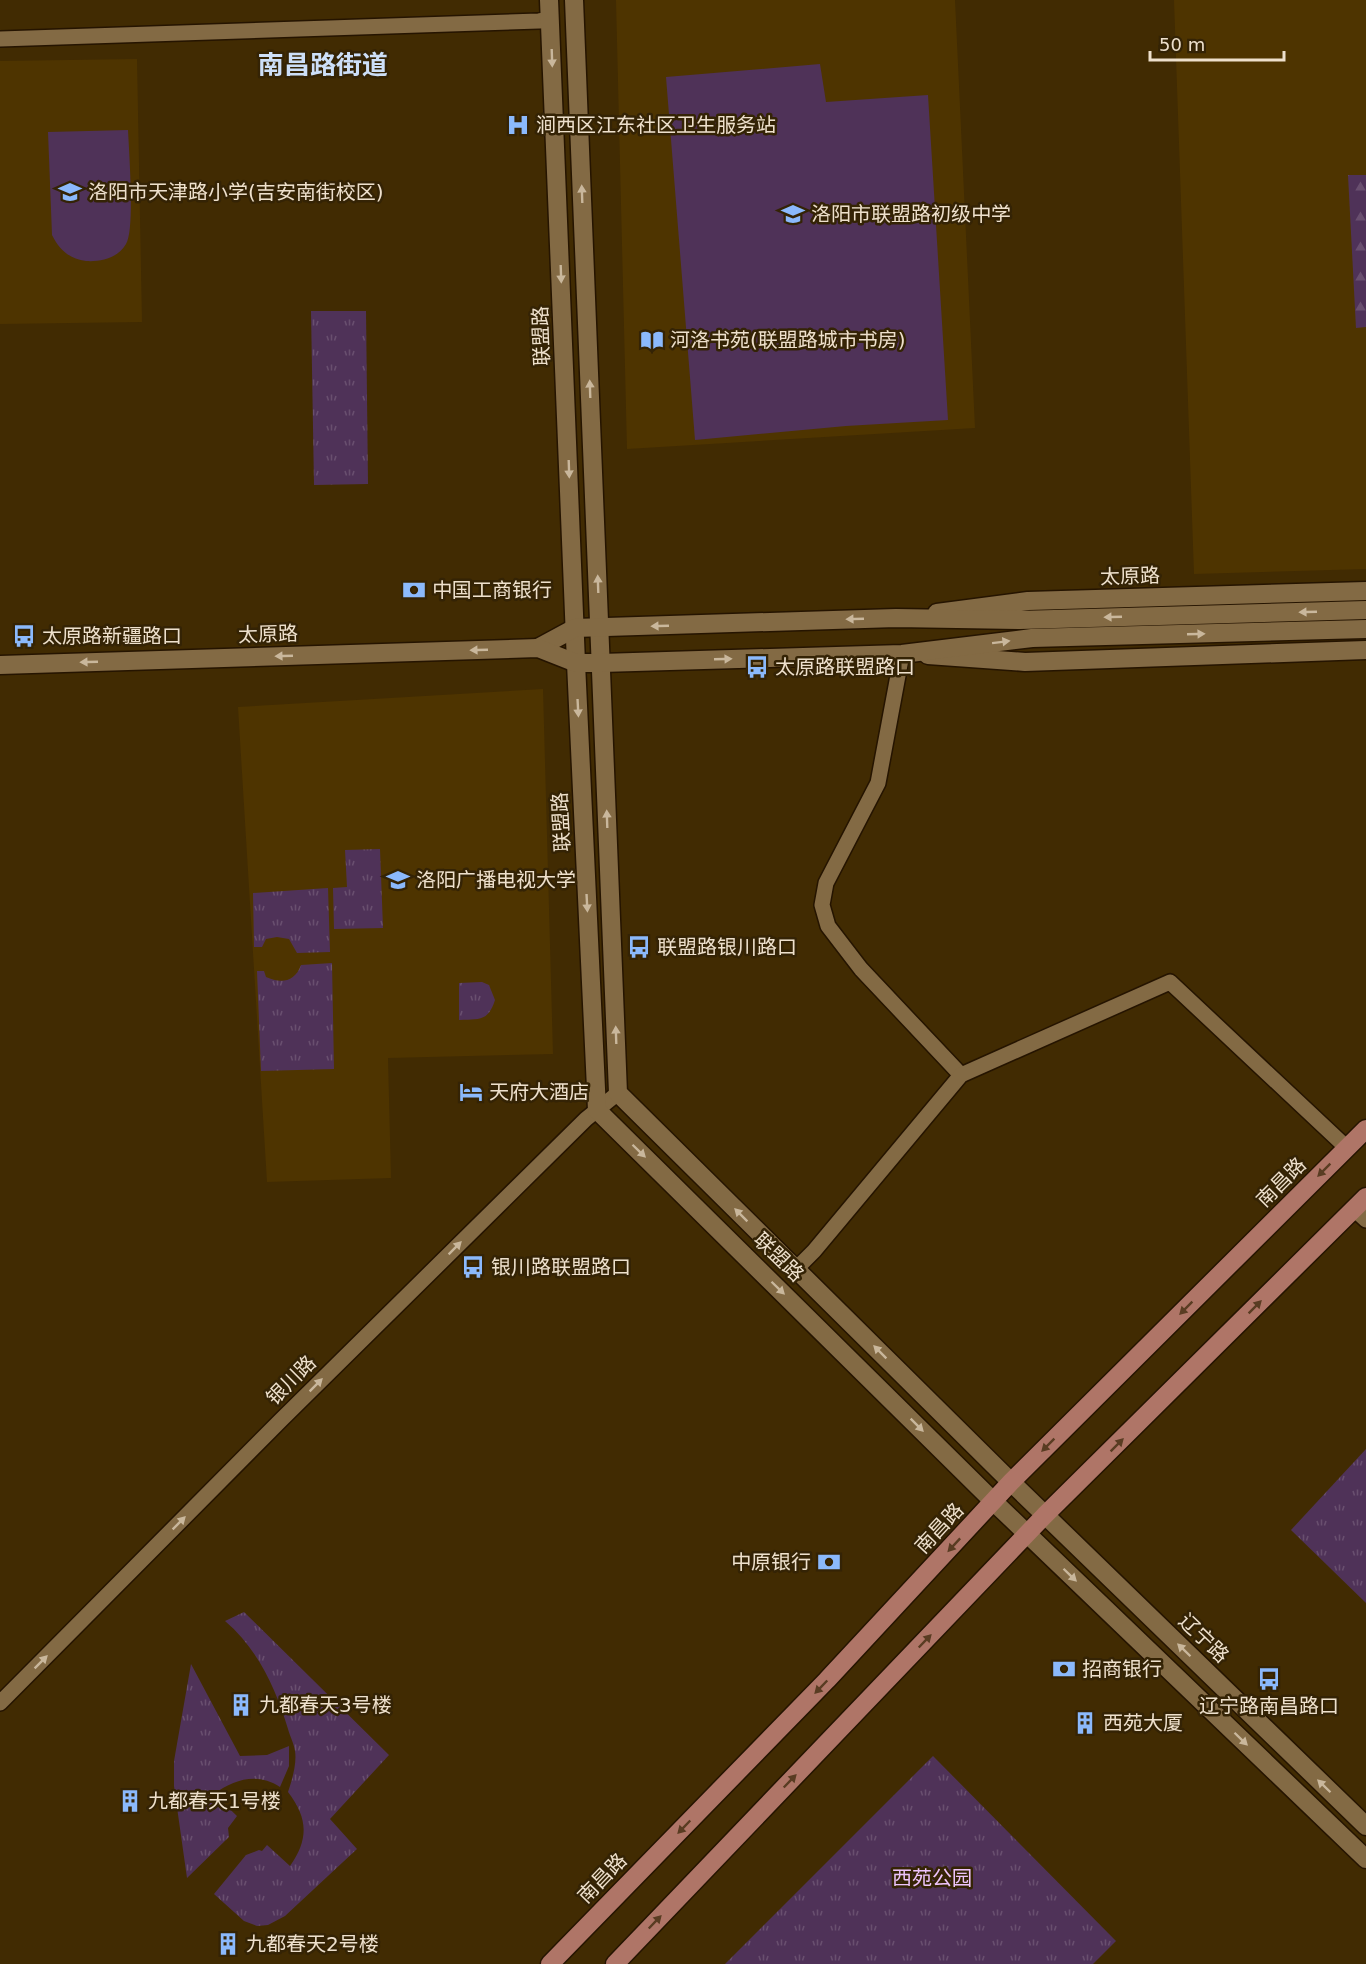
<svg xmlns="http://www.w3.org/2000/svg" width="1366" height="1964" viewBox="0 0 1366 1964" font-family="'DejaVu Sans','Noto Sans SC',sans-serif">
  <defs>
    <pattern id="grass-tufts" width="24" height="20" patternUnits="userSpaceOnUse" patternTransform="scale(1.5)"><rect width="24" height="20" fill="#4f3258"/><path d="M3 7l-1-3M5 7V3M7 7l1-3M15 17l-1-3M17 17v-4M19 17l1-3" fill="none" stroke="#694f6f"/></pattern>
    <pattern id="forest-firs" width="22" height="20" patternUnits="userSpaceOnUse" patternTransform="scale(1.5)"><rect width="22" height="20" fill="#4f3258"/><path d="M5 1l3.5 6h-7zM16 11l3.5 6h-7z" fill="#694f6f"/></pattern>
  </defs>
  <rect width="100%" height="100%" fill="#412b02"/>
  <g fill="#4e3400">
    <path d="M 616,0 L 955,0 L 975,428 L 627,449 Z"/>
    <path d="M 1174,0 L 1366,0 L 1366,569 L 1194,574 Z"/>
    <path d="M 137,59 L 142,322 L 0,324 L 0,61 Z"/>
    <path d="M 543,689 L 553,1054 L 388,1058 L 391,1178 L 267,1182 L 238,707 Z"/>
  </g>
  <g fill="url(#grass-tufts)">
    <path d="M 311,311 L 366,311 L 368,484 L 314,485 Z"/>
    <path d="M 380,849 L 383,928 L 334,929 L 333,888 L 347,887 L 345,850 Z"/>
    <path d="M 328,888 L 330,952 L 297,953 L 289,939 L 277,937 L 266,939 L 262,947 L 254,947 L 253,893 Z"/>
    <path d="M 332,963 L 334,1069 L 261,1071 L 257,971 L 264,971 L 266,977 C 281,984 295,982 301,965 Z"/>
    <path d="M 482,982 L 489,985 L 495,1000 C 488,1022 479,1019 459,1020 L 459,983 Z"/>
    <path d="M 1366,1449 L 1366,1603 L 1291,1530 Z"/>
    <path d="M 244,1612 L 389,1755 L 330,1819 L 357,1849 L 285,1916 L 268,1925 L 257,1926 L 244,1921 L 214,1894 L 246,1855 L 259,1850 L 262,1851 L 267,1845 L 290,1866 C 309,1839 308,1818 288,1792 C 292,1780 297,1764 295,1751 C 294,1744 290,1736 288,1729 C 276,1689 258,1649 225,1621 Z"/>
    <path d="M 191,1664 L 240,1756 L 267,1755 L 289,1746 L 289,1766 L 280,1787 C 258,1772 234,1779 214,1794 L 237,1816 L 228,1828 L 229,1837 L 187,1878 L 174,1786 L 174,1761 Z"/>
    <path d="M 933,1756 L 1116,1941 L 1093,1964 L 725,1964 Z"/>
  </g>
  <path fill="url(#forest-firs)" d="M 1348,175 L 1366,175 L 1366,327 L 1356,328 Z"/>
  <g fill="#4f3258">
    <path d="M 820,64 L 826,102 L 928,95 L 948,420 L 846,426 L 695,440 L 666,77 Z"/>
    <path d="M 128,130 C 129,151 135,230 126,244 C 118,258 101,262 86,261 C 69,259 59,249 52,235 L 48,132 Z"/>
  </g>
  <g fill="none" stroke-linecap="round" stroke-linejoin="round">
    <g stroke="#251400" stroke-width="18">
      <g id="minor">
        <path d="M 0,39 L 539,21 L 550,19"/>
        <path d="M 902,654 L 878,783 L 826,883 L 822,905 L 828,926 L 861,969 L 961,1075"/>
        <path d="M 1354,1209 L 1366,1220"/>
        <path d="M 796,1269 L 814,1251 L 961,1075 L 1170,982 L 1347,1148"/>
        <path d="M 0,1703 L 281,1420 L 586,1119 L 618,1093"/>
      </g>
    </g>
    <g stroke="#251400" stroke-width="21">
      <g id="tertiary">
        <path d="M 937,613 L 1028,601 L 1366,591"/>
        <path d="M 928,655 L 1025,662 L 1366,650"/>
      </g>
    </g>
    <g stroke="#251400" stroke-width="21">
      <g id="secondary">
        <path d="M 549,0 L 576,663 L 597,1110 L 993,1501 L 1366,1859"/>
        <path d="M 574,0 L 618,1093 L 1011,1482 L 1366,1826"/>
        <path d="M 538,648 L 575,628 L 896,618 L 1020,620 L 1366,610"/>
        <path d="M 0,665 L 538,648 L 576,663 L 601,663 L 902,654 L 1032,638 L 1366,629"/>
      </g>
    </g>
    <g stroke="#251400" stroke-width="21">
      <g id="primary">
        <path d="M 550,1964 L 827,1680 L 1011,1482 L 1366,1129"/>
        <path d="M 615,1964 L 1045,1515 L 1366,1197"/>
      </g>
    </g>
    <use href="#minor" stroke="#836a44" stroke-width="15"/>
    <use href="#tertiary" stroke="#836a44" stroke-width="18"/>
    <use href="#secondary" stroke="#836a44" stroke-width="18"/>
    <use href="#primary" stroke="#af7567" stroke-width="18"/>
  </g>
  <defs><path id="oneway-solid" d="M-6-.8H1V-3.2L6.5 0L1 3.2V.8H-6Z" transform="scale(1.5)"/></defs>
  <g fill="#c9b79c">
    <use href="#oneway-solid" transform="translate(552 58) rotate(88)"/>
    <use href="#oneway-solid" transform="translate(582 194) rotate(-92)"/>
    <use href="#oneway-solid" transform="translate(561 274) rotate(88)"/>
    <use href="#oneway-solid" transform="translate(590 389) rotate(-92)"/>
    <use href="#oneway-solid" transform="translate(569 469) rotate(88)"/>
    <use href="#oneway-solid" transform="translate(598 584) rotate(-92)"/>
    <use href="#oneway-solid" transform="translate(1308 612) rotate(178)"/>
    <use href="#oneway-solid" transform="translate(1113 617) rotate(178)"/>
    <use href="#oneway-solid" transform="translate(855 619) rotate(178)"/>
    <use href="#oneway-solid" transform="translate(660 626) rotate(178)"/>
    <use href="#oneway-solid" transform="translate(1196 634) rotate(-2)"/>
    <use href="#oneway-solid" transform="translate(1001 642) rotate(-7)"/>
    <use href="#oneway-solid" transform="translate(479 650) rotate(178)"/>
    <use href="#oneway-solid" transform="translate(284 656) rotate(178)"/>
    <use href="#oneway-solid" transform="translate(723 659) rotate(-2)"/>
    <use href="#oneway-solid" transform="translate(89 662) rotate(178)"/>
    <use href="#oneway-solid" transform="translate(578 708) rotate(87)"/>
    <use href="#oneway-solid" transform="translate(607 819) rotate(-92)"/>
    <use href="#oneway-solid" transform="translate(587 903) rotate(87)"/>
    <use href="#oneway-solid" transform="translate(616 1035) rotate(-92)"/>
    <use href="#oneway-solid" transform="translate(639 1151) rotate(44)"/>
    <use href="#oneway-solid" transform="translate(741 1215) rotate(-135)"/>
    <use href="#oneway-solid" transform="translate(455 1248) rotate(-45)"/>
    <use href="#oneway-solid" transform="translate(778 1288) rotate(44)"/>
    <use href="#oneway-solid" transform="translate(880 1352) rotate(-135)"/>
    <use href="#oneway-solid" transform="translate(316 1385) rotate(-45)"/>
    <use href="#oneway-solid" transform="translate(917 1425) rotate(45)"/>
    <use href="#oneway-solid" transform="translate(179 1523) rotate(-45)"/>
    <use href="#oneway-solid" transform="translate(1070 1575) rotate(44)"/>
    <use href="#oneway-solid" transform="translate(1184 1650) rotate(-136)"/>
    <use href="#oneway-solid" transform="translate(41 1662) rotate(-45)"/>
    <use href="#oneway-solid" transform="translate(1241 1739) rotate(44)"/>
    <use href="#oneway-solid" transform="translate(1324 1786) rotate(-136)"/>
  </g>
  <g fill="#593c22">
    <use href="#oneway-solid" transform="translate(1324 1170) rotate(135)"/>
    <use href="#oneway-solid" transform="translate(1255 1307) rotate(-45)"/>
    <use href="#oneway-solid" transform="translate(1186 1308) rotate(135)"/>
    <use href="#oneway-solid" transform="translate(1048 1445) rotate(135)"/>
    <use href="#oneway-solid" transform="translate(1117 1445) rotate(-45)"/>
    <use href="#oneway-solid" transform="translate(954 1545) rotate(133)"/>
    <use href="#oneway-solid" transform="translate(925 1641) rotate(-46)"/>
    <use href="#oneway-solid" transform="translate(821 1687) rotate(134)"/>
    <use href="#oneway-solid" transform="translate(790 1781) rotate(-46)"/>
    <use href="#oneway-solid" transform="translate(684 1827) rotate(134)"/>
    <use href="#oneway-solid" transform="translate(655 1922) rotate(-46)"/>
  </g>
  <defs>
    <g id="hospital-bare" transform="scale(1.8)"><path d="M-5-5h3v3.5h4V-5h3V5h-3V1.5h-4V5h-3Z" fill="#8bb9fc" stroke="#342305" stroke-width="2.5" paint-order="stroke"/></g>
    <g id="school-bare" transform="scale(1.8)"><path d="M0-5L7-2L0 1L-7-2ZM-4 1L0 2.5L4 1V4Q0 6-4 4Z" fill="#8bb9fc" stroke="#342305" stroke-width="2.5" paint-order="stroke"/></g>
    <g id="library-bare" transform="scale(1.8)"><path d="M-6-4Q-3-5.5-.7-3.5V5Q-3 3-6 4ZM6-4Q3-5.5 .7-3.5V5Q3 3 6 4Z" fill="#8bb9fc" stroke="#342305" stroke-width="2.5" paint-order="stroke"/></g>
    <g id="bank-bare" transform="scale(1.8)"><path d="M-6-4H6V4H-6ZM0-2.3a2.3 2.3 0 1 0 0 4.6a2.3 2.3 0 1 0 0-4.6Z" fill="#8bb9fc" stroke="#342305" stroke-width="2.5" paint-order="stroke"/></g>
    <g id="bus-bare" transform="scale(1.8)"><path d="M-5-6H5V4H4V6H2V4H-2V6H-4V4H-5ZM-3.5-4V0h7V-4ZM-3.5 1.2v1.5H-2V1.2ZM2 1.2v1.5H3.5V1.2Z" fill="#8bb9fc" stroke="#342305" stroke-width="2.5" paint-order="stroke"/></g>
    <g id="hotel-bare" transform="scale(1.8)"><path d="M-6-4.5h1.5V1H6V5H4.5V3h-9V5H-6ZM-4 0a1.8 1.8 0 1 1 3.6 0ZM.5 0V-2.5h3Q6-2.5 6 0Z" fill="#8bb9fc" stroke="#342305" stroke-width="2.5" paint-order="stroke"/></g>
    <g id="building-bare" transform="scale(1.8)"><path d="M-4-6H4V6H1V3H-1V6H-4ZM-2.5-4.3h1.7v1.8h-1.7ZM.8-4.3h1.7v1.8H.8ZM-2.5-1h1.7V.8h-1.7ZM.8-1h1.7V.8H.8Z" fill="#8bb9fc" stroke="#342305" stroke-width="2.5" paint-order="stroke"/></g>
  </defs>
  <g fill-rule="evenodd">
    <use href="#hospital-bare" x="518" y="125"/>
    <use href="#school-bare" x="70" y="192"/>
    <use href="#school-bare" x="793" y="214"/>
    <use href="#library-bare" x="652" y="340"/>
    <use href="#bank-bare" x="414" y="590"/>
    <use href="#bus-bare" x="24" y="636"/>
    <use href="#bus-bare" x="757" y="667"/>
    <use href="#school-bare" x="398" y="880"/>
    <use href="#bus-bare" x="639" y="947"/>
    <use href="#hotel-bare" x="471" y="1092"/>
    <use href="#bus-bare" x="473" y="1267"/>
    <use href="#bank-bare" x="829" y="1562"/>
    <use href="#bank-bare" x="1064" y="1669"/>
    <use href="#bus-bare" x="1269" y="1679"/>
    <use href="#building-bare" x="241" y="1705"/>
    <use href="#building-bare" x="1085" y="1723"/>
    <use href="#building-bare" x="130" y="1801"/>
    <use href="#building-bare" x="228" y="1944"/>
  </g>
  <g text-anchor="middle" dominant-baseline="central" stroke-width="5" stroke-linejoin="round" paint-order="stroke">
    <g font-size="20" fill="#eee0cc" stroke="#342305" text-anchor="start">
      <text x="536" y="125">涧西区江东社区卫生服务站</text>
      <text x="88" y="192">洛阳市天津路小学(吉安南街校区)</text>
      <text x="811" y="214">洛阳市联盟路初级中学</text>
      <text x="670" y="340">河洛书苑(联盟路城市书房)</text>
      <text x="432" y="590">中国工商银行</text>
      <text x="42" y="636">太原路新疆路口</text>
      <text x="775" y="667">太原路联盟路口</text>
      <text x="416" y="880">洛阳广播电视大学</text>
      <text x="657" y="947">联盟路银川路口</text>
      <text x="489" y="1092">天府大酒店</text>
      <text x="491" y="1267">银川路联盟路口</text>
      <text x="811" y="1562" text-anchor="end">中原银行</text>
      <text x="1082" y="1669">招商银行</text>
      <text x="259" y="1705">九都春天3号楼</text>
      <text x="1269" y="1706" text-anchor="middle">辽宁路南昌路口</text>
      <text x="1103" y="1723">西苑大厦</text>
      <text x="148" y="1801">九都春天1号楼</text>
      <text x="246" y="1944">九都春天2号楼</text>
    </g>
    <g font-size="20" fill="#eee0cc" stroke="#342305">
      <text transform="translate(541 336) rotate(-92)">联盟路</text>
      <text transform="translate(1130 576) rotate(-2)">太原路</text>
      <text transform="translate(268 634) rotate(-2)">太原路</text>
      <text transform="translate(561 822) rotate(-93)">联盟路</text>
      <text transform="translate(1281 1182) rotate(-45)">南昌路</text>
      <text transform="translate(779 1257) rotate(44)">联盟路</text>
      <text transform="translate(291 1380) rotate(-45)">银川路</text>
      <text transform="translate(939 1528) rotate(-47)">南昌路</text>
      <text transform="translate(1204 1638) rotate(44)">辽宁路</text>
      <text transform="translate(602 1878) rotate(-46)">南昌路</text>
    </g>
    <g font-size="20" fill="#edc3fb" stroke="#342305">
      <text x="932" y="1878">西苑公园</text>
    </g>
    <g font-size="26" font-weight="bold" fill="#cddff8" stroke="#342305">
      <text x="323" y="65">南昌路街道</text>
    </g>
  </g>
  <path d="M1150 51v9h134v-9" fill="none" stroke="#eee0cc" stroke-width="3"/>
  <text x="1159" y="51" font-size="18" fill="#eee0cc" stroke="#342305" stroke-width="4.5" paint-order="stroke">50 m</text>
</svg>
